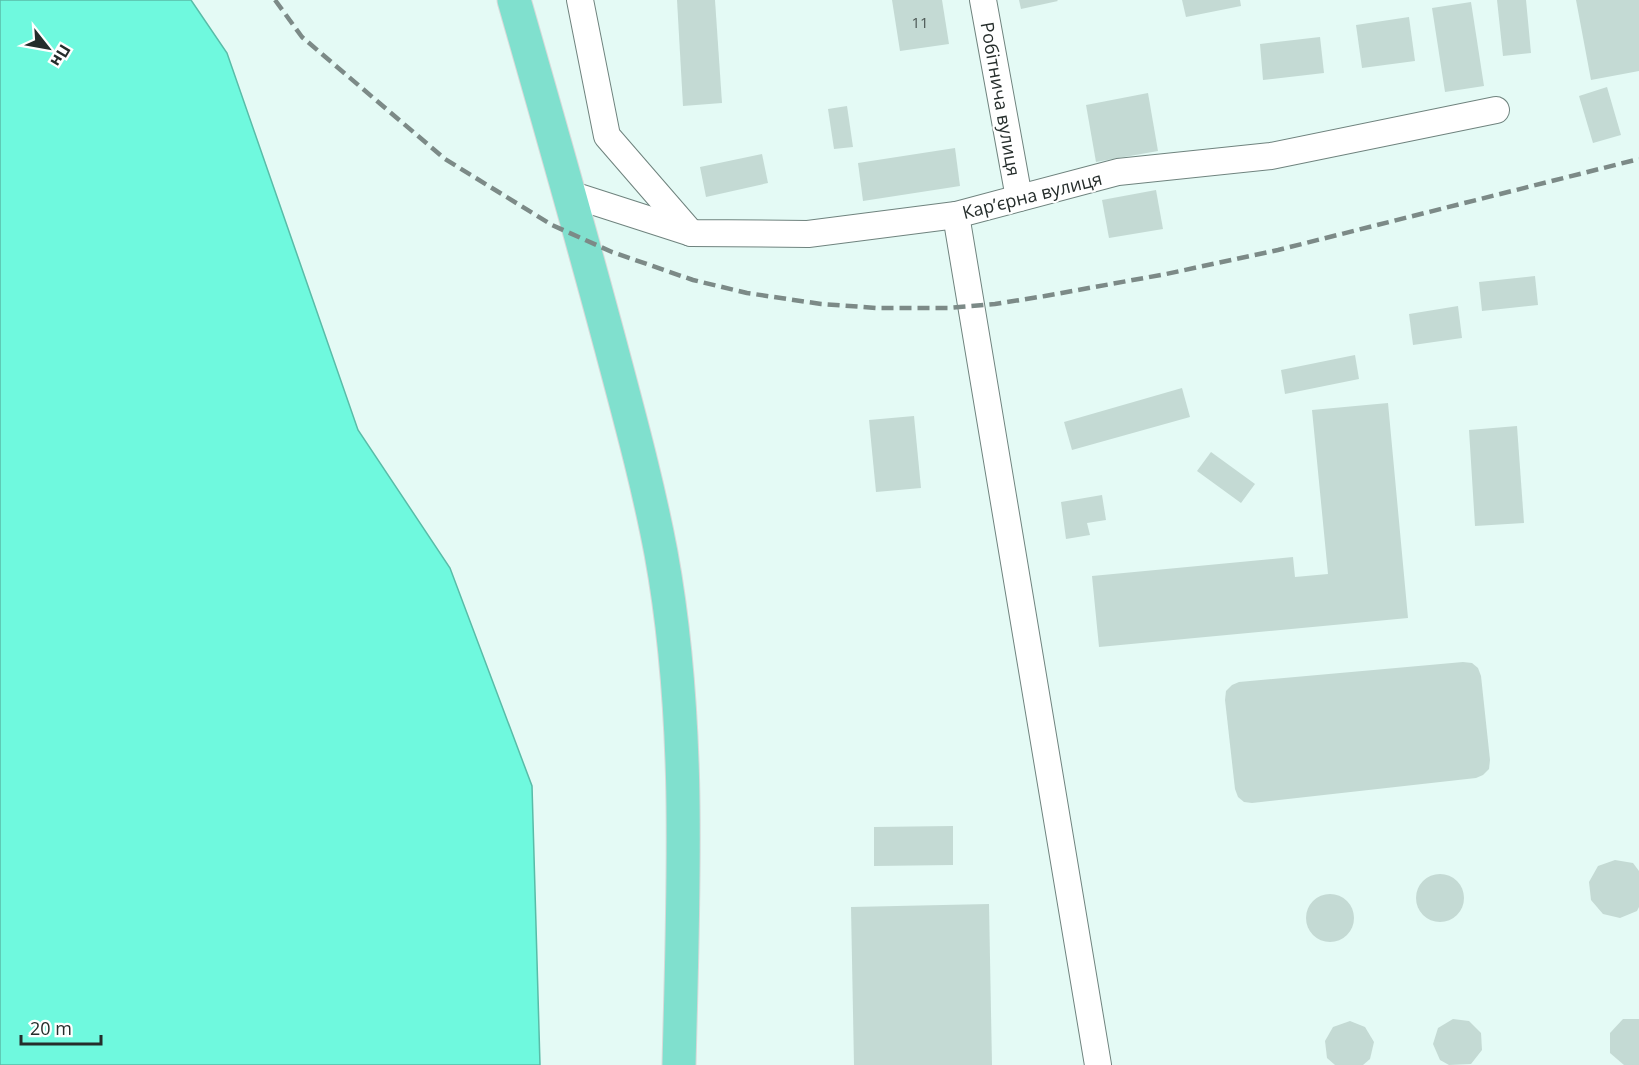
<svg xmlns="http://www.w3.org/2000/svg" width="1639" height="1065" viewBox="0 0 1639 1065" font-family="'Open Sans',sans-serif">
  <rect width="100%" height="100%" fill="#e4faf5"/>
  <path fill="#6ff9de" stroke="#59bca8" stroke-width="1.5" d="M 0,0 L 191,0 L 227,53 L 358,430 L 450,568 L 532,786 L 540,1065 L 0,1065 Z"/>
  <g fill="#c4dad4">
    <path d="M 677,0 L 715,0 L 722,103 L 683,106 Z"/>
    <path d="M 892,0 L 942,0 L 949,44 L 900,51 Z"/>
    <path d="M 1019,0 L 1057,0 L 1058,1 L 1021,9 Z"/>
    <path d="M 1182,0 L 1240,0 L 1241,6 L 1186,17 Z"/>
    <path d="M 1497,0 L 1526,0 L 1531,53 L 1503,56 Z"/>
    <path d="M 1576,0 L 1639,0 L 1639,71 L 1591,80 Z"/>
    <path d="M 1471,2 L 1484,86 L 1445,92 L 1432,8 Z"/>
    <path d="M 1409,17 L 1415,61 L 1362,68 L 1356,25 Z"/>
    <path d="M 1320,37 L 1324,73 L 1263,80 L 1260,44 Z"/>
    <path d="M 1607,87 L 1621,135 L 1593,143 L 1579,96 Z"/>
    <path d="M 1148,93 L 1158,151 L 1096,162 L 1086,105 Z"/>
    <path d="M 847,106 L 853,147 L 834,149 L 828,109 Z"/>
    <path d="M 955,148 L 960,186 L 863,201 L 858,163 Z"/>
    <path d="M 762,154 L 768,183 L 706,197 L 700,167 Z"/>
    <path d="M 1156,190 L 1163,229 L 1109,238 L 1102,200 Z"/>
    <path d="M 1535,276 L 1538,305 L 1482,311 L 1479,282 Z"/>
    <path d="M 1458,306 L 1462,338 L 1413,345 L 1409,314 Z"/>
    <path d="M 1355,355 L 1359,379 L 1285,394 L 1281,370 Z"/>
    <path d="M 1182,388 L 1190,417 L 1072,450 L 1064,422 Z"/>
    <path d="M 1388,403 L 1408,618 L 1099,647 L 1092,576 L 1293,557 L 1295,577 L 1328,574 L 1312,410 Z"/>
    <path d="M 914,416 L 921,488 L 876,492 L 869,420 Z"/>
    <path d="M 1517,426 L 1524,523 L 1475,526 L 1469,430 Z"/>
    <path d="M 1211,452 L 1255,484 L 1241,503 L 1197,471 Z"/>
    <path d="M 1102,495 L 1106,520 L 1087,523 L 1090,535 L 1066,539 L 1061,502 Z"/>
    <path d="M 1463,662 L 1472,663 L 1478,668 L 1481,676 L 1490,760 L 1489,769 L 1483,775 L 1476,778 L 1252,803 L 1244,802 L 1238,797 L 1235,789 L 1225,700 L 1226,691 L 1232,685 L 1239,682 Z"/>
    <path d="M 953,826 L 953,865 L 874,866 L 874,827 Z"/>
    <path d="M 1615,860 L 1633,863 L 1639,871 L 1639,907 L 1637,911 L 1620,918 L 1603,914 L 1591,900 L 1589,882 L 1598,866 Z"/>
    <circle cx="1440" cy="898" r="24"/>
    <circle cx="1330" cy="918" r="24"/>
    <path d="M 989,904 L 992,1065 L 854,1065 L 851,907 Z"/>
    <path d="M 1453,1019 L 1469,1021 L 1481,1033 L 1482,1050 L 1471,1064 L 1449,1065 L 1440,1060 L 1433,1044 L 1438,1028 Z"/>
    <path d="M 1623,1019 L 1639,1019 L 1639,1065 L 1624,1065 L 1610,1053 L 1610,1033 Z"/>
    <path d="M 1350,1021 L 1365,1027 L 1374,1042 L 1370,1059 L 1363,1065 L 1335,1065 L 1327,1058 L 1325,1041 L 1333,1027 Z"/>
  </g>
  <g fill="none" stroke-linecap="round" stroke-linejoin="round">
    <g stroke="#6f837e" stroke-width="28">
      <g id="minor">
        <path d="M 580,0 L 607,136 L 691,233"/>
        <path d="M 983,0 L 1019,198"/>
        <path d="M 570,194 L 691,233 L 808,234 L 956,215 L 1118,172 L 1271,156 L 1496,110"/>
        <path d="M 956,215 L 1098,1065"/>
      </g>
    </g>
    <g stroke="#d8d9d9" stroke-width="35">
      <path id="trunk" d="M 514,0 C 547,115 580,231 611,347 C 629,415 648,484 661,553 C 692,722 683,895 679,1065"/>
    </g>
    <use href="#minor" stroke="#fff" stroke-width="26"/>
    <use href="#trunk" stroke="#80e0ce" stroke-width="33"/>
    <path stroke="#7c8a87" stroke-width="4.5" stroke-dasharray="12 6" stroke-linecap="butt" d="M 275,0 L 302,37 L 445,159 L 552,225 L 612,252 L 693,280 L 747,293 L 821,304 L 877,308 L 948,308 L 995,304 L 1045,296 L 1166,274 L 1278,250 L 1639,159"/>
  </g>
  <g text-anchor="middle" dominant-baseline="central" stroke-width="4.5" stroke-linejoin="round" paint-order="stroke">
    <g font-size="15" fill="#4d5855">
      <text x="920" y="22">11</text>
    </g>
    <g font-size="18" fill="#252d2b" stroke="#fff">
      <text transform="translate(1001 99) rotate(80)">Робітнича вулиця</text>
      <text transform="translate(1032 195) rotate(-14)">Карʼєрна вулиця</text>
    </g>
  </g>
  <g transform="translate(48 48) rotate(121)" stroke="#ffffff" stroke-width="4.5" paint-order="stroke">
  <path d="M0-4.5L10 22L0 15L-10 22Z" fill="#252d2b"/>
  <text y="-9" font-size="16" font-weight="bold" text-anchor="middle" fill="#252d2b">Пн</text>
  </g>
  <path d="M21 1035v9h80v-9" fill="none" stroke="#252d2b" stroke-width="3"/>
  <text x="30" y="1035" font-size="18" fill="#252d2b" stroke="#ffffff" stroke-width="4.5" paint-order="stroke">20 m</text>
</svg>
